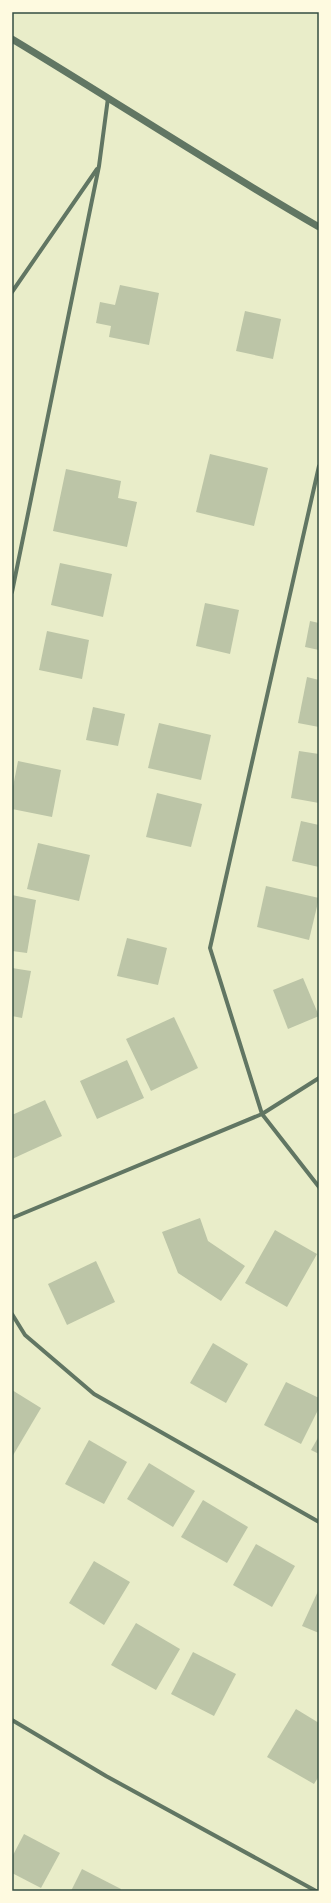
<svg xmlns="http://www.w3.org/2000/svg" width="331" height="1903" viewBox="0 0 331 1903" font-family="Commissioner,sans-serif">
  <rect width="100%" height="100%" fill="#e9edc9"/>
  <g fill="#bcc5a7">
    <path d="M 120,285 L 159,293 L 149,345 L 109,337 L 111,326 L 96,323 L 100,302 L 115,305 Z"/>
    <path d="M 245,311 L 281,319 L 273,359 L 236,351 Z"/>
    <path d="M 210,454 L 268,468 L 254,526 L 196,512 Z"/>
    <path d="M 66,469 L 121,481 L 118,498 L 137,502 L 127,547 L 53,531 Z"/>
    <path d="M 60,563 L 112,574 L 103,617 L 51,605 Z"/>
    <path d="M 205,603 L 239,610 L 230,654 L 196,646 Z"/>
    <path d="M 310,621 L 319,623 L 319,650 L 305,647 Z"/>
    <path d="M 47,631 L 89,640 L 82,679 L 39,670 Z"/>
    <path d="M 307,677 L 319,680 L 319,727 L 298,723 Z"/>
    <path d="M 93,707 L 125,714 L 118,746 L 86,740 Z"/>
    <path d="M 159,723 L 211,735 L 201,780 L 148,768 Z"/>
    <path d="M 299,751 L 319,754 L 319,803 L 291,798 Z"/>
    <path d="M 18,761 L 61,770 L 52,817 L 12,809 L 12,792 Z"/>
    <path d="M 157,793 L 202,804 L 191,847 L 146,837 Z"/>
    <path d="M 301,821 L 319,825 L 319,867 L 292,861 Z"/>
    <path d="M 38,843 L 90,855 L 79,901 L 27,889 Z"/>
    <path d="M 266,886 L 319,898 L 309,940 L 257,927 Z"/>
    <path d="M 12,895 L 36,900 L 27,953 L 12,951 Z"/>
    <path d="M 127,938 L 167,948 L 158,985 L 117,976 Z"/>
    <path d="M 12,968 L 31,971 L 22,1018 L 12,1016 Z"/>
    <path d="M 303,978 L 319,1016 L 288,1029 L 273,990 Z"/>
    <path d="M 174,1017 L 198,1068 L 151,1091 L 126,1039 Z"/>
    <path d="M 127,1060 L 144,1098 L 97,1119 L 80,1081 Z"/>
    <path d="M 45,1100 L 62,1136 L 12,1159 L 12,1115 Z"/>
    <path d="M 200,1218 L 208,1241 L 245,1266 L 221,1301 L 178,1273 L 162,1232 Z"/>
    <path d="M 275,1230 L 317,1254 L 287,1307 L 245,1283 Z"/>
    <path d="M 96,1261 L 115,1302 L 67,1325 L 48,1284 Z"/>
    <path d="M 213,1343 L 248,1364 L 226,1403 L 190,1383 Z"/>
    <path d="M 286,1382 L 319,1398 L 319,1408 L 301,1444 L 264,1425 Z"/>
    <path d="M 12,1390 L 41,1408 L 12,1457 Z"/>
    <path d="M 319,1436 L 319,1454 L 311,1450 Z"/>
    <path d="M 89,1440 L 127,1462 L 104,1504 L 65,1484 Z"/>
    <path d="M 149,1463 L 195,1491 L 173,1527 L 127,1499 Z"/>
    <path d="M 203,1500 L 248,1527 L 227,1563 L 181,1537 Z"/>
    <path d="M 256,1544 L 295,1566 L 272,1607 L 233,1585 Z"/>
    <path d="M 94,1561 L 130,1582 L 104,1625 L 69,1603 Z"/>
    <path d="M 319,1589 L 319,1633 L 302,1626 Z"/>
    <path d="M 136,1623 L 180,1649 L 156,1690 L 111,1665 Z"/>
    <path d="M 193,1652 L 236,1674 L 214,1716 L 171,1694 Z"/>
    <path d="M 296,1709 L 319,1723 L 319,1776 L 314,1784 L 267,1757 Z"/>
    <path d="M 24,1834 L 60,1853 L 41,1888 L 12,1873 L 12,1857 Z"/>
    <path d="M 82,1869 L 121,1889 L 120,1891 L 71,1891 Z"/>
  </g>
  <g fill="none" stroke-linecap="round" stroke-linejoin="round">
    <g stroke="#617663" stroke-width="4">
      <path d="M 12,292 L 97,169"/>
      <path d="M 319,466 L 210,948 L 262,1114 L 319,1187"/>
      <path d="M 12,592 L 99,166 L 108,98"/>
      <path d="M 12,1218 L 262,1114 L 319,1078"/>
      <path d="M 12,1314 L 25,1335 L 94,1394 L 319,1522"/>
      <path d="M 12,1720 L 106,1776 L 316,1891"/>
    </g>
    <path stroke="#617663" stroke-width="7" d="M 12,39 C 115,101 215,167 319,227"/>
  </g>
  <rect width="331" height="1903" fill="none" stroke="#fefae0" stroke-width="26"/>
  <rect x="13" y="13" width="305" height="1877" fill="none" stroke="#344e41" stroke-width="1.5"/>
</svg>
